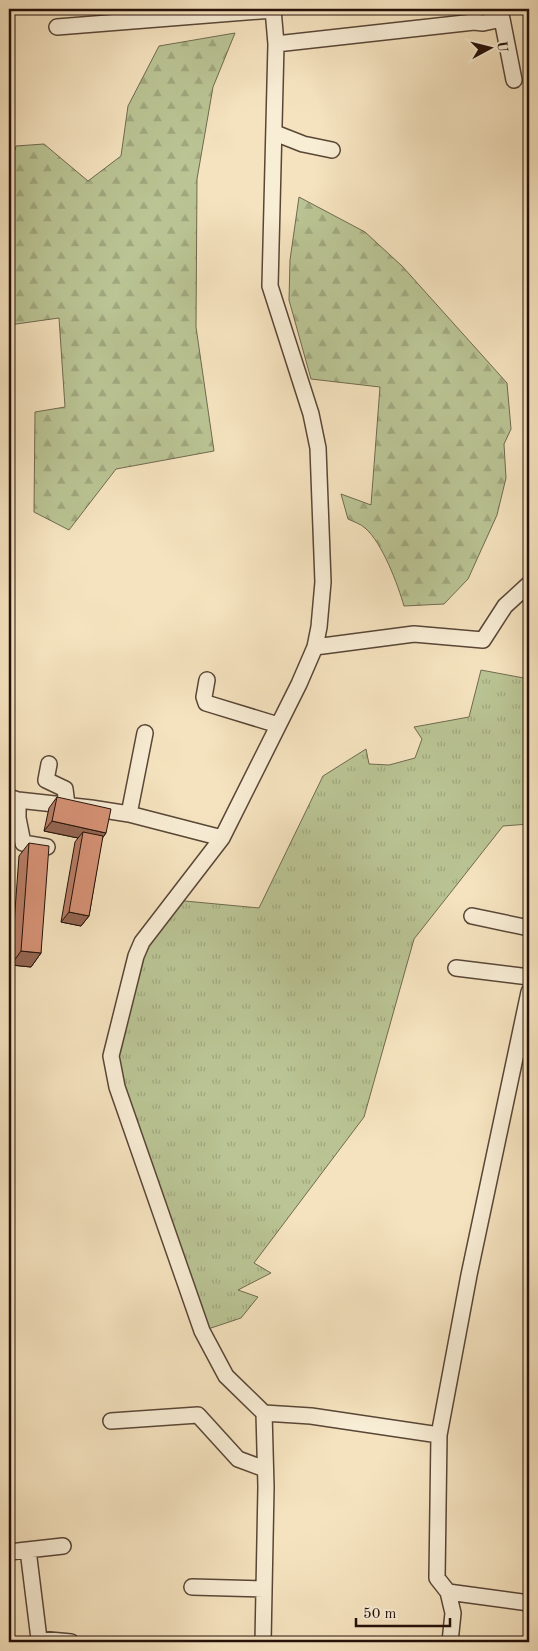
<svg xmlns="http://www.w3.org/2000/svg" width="538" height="1651" font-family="'Old Standard TT',serif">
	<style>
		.grass { fill: url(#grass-tufts); stroke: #706a4f }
		.forest { fill: url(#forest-firs); stroke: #706a4f }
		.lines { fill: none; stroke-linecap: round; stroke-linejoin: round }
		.minor-casing { stroke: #594637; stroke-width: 18 }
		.minor { stroke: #f8edd5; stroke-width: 15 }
		.wall { fill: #b77d65; stroke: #25110a }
		.shaded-wall { fill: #956652; stroke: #25110a }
		.building { fill: #d59175; stroke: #25110a }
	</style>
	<defs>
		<pattern id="grass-tufts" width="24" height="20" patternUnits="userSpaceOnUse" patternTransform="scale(1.25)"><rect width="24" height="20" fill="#bac494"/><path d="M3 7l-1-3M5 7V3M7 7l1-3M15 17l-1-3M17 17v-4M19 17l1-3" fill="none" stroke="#a0a77e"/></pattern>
		<pattern id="forest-firs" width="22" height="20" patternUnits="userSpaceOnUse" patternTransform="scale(1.25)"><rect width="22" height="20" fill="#bac494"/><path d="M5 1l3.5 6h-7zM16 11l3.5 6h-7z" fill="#a0a77e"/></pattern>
	</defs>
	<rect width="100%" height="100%" fill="#f5e3bf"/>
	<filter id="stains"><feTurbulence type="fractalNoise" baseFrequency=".004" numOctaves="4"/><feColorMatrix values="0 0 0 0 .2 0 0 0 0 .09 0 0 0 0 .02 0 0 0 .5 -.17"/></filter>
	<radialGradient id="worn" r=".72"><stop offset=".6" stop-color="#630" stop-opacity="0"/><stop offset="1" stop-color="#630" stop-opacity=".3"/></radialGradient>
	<path class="grass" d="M481 670 529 679V824L503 826 414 939 364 1117 254 1263 271 1273 238 1290 258 1297 241 1318 202 1331 112 1067 136 956 174 900 259 908 323 776 366 749 369 764 389 765 415 758 422 739 414 727 469 717Z"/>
	<path class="forest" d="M235 33 213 87 197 179 196 327 214 451 116 469 69 530 34 512 35 412 65 407 59 318 9 325V209L15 206C5 185 10 168 16 146L44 144 88 181 121 156 128 106 159 46Z
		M299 197 365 232 402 266 507 383 511 429 504 444 506 478 497 515 468 579 444 604 404 606C398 585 382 542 365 528 361 524 354 522 348 519L341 494 371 505 380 387 311 379 289 300 290 260Z"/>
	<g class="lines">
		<g class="minor-casing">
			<path id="minor" d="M502 19 514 80
				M57 27 273 10
				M276 44 474 22 483 23 502 19 499 9
				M275 133 303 144 332 150
				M315 647 414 634 483 640 505 606 529 584
				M207 680 204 697 206 703 278 725
				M49 764 46 780 65 789 67 805
				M9 797 18 800 91 808 129 814 222 838
				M18 800V818L23 843 47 847
				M129 814 145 733
				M472 916 529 928
				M456 968 529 977
				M529 992 469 1275 439 1435 437 1578 448 1592 529 1603
				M264 1413 311 1416 439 1435
				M111 1421 198 1415 238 1459 265 1469
				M28 1550 39 1639 71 1642
				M9 1552 63 1546
				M192 1587 263 1589
				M448 1592 453 1613 450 1642
				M263 1642 266 1487 264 1413 226 1376 202 1331 117 1087 111 1056 136 956 142 942 222 838 299 684 315 647 319 627 323 582 318 448 311 414 270 286 276 44 273 9"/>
		</g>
		<use href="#minor" class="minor"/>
	</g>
	<path class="wall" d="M57 797 106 833 102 838 89 916 81 926 61 922 75 842 78 838 44 831 49 808Z
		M29 843 41 953 31 967 11 965 19 856Z"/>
	<path class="shaded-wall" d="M52 821 106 833 99 843 83 832 78 838 44 831Z
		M69 912 89 916 81 926 61 922Z
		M21 951 41 953 31 967 11 965Z"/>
	<path class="building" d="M57 797 111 809 106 833 52 821Z
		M83 832 103 836 89 916 69 912Z
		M29 843 49 846 41 953 21 951Z"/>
	<rect width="538" height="1651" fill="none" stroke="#f5e3bf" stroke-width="30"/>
	<rect x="10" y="10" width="518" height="1631" fill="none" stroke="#25110a" stroke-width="2.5"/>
	<rect x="15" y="15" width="508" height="1621" fill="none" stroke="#25110a"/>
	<g transform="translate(490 48) rotate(83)" stroke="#f8edd5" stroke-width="4" paint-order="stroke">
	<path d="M0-4L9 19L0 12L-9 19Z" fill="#25110a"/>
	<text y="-8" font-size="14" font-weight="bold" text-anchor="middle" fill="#25110a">U</text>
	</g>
	<path d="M356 1618v8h94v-8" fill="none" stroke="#25110a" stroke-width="2.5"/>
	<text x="363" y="1618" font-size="15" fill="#25110a" stroke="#f8edd5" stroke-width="4" paint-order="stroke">50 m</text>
	<rect width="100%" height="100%" filter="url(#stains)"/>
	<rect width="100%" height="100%" fill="url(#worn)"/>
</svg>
